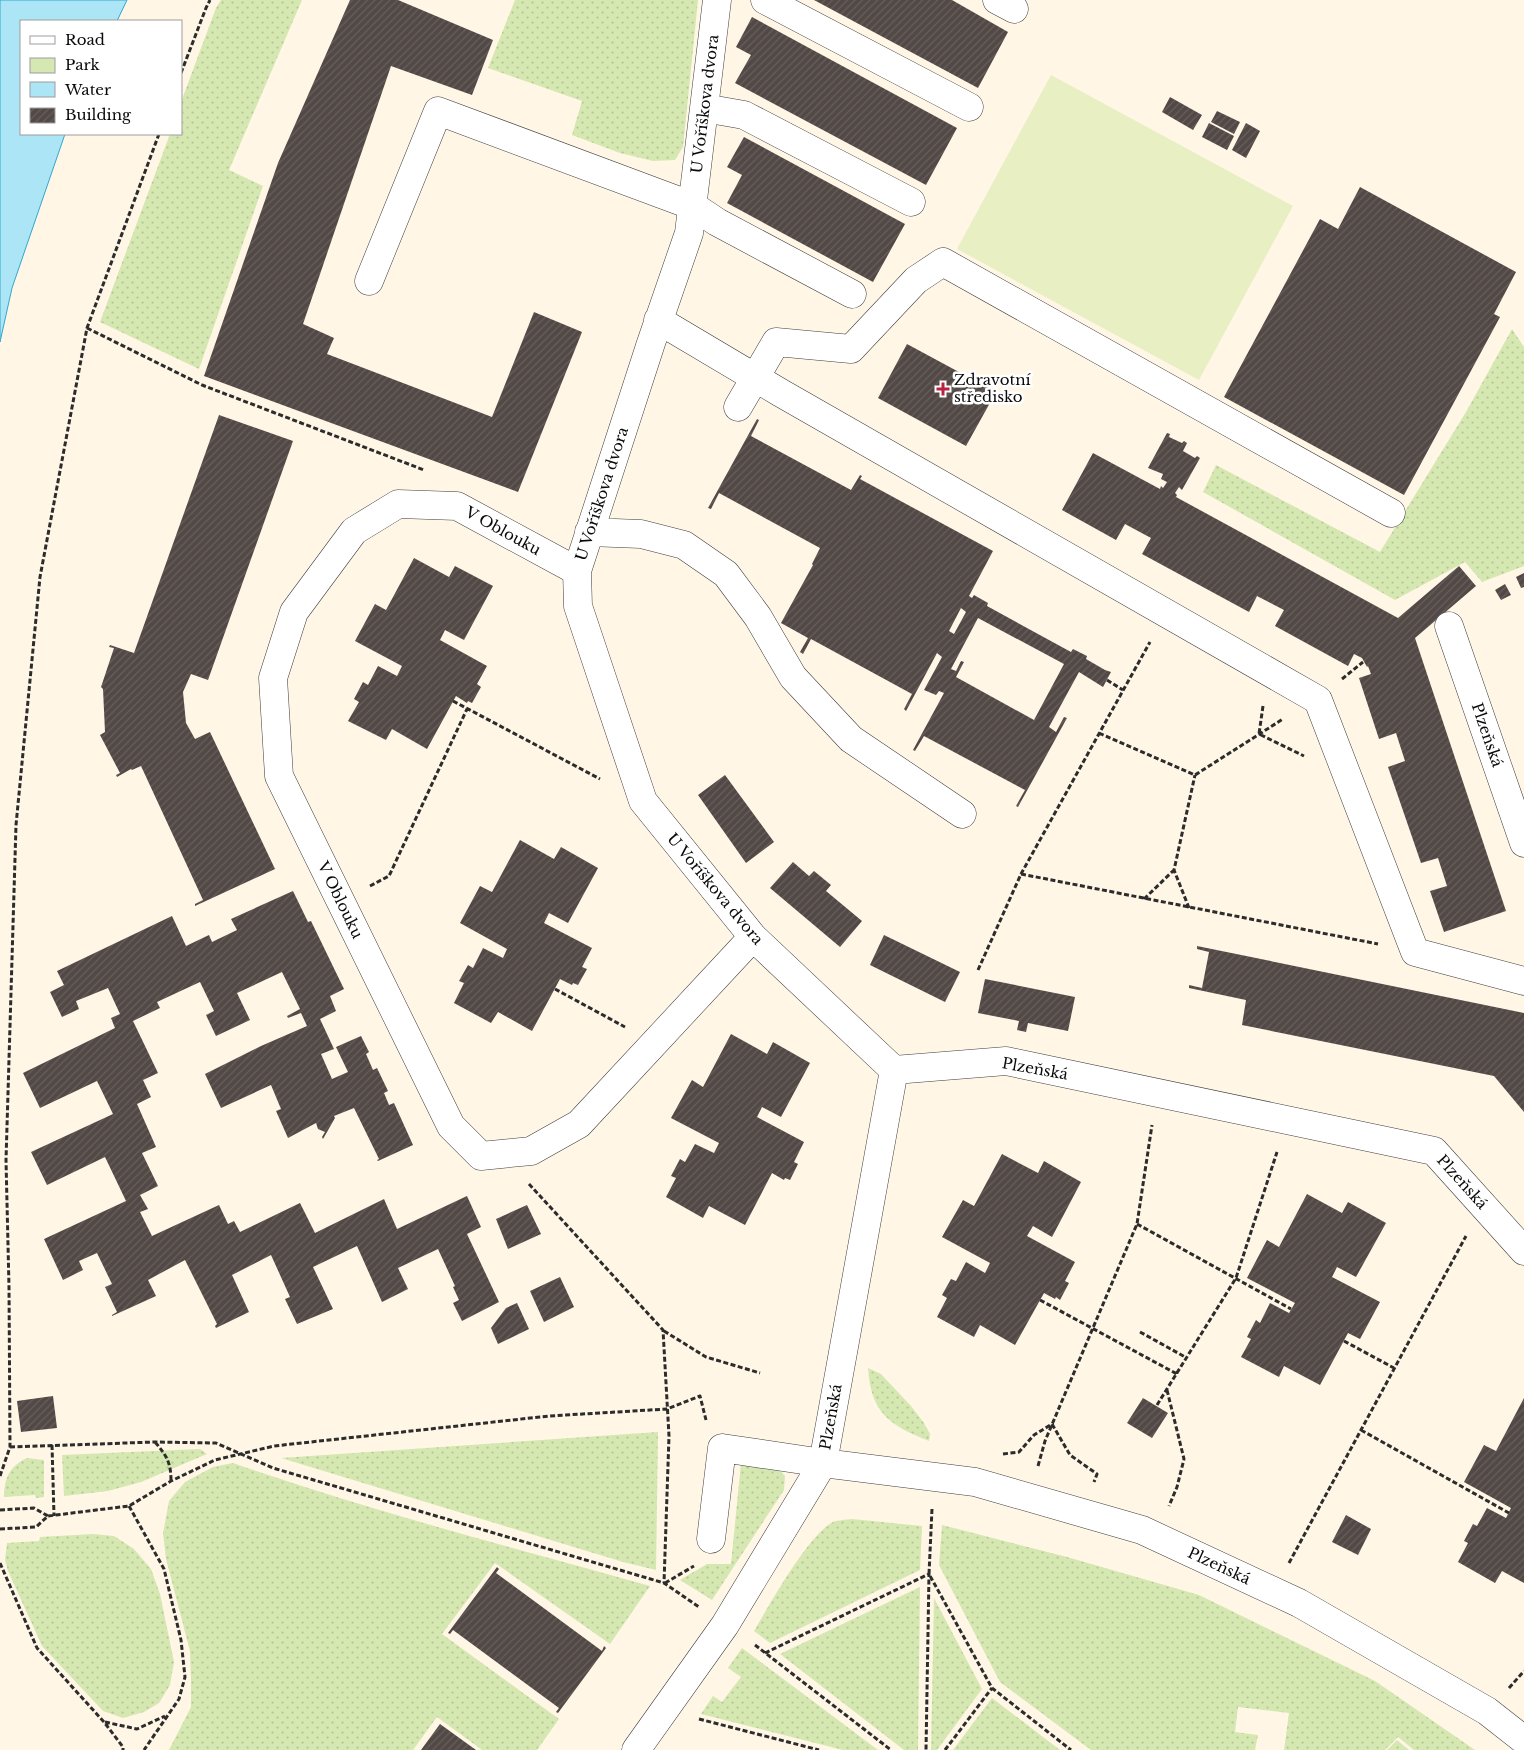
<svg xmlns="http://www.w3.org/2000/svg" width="1524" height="1750" font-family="'Libre Baskerville',serif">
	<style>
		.green { fill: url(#green-dots) }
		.pitch { fill: #e7efc3 }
		.water { fill: #abe5f6; stroke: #31a7ce }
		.building { fill: url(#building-hatch); fill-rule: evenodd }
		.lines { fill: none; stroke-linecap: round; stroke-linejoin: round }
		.minor-casing { stroke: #3d3d3d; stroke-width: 29 }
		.path { stroke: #2c2c2c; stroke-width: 3; stroke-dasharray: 5 2.5; stroke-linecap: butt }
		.minor { stroke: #fff; stroke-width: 28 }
		.poi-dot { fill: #b92240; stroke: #fff; stroke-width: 2 }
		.labels { text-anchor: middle; stroke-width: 5; stroke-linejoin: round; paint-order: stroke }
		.street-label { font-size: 15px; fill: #0a0a0a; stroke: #fff }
		.poi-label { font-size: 15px; fill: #0a0a0a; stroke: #fff; text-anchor: start }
	</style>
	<defs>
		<pattern id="green-dots" width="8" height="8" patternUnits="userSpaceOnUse" patternTransform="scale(1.25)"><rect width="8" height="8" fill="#d6e8b1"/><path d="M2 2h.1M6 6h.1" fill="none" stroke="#b6c697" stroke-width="1.8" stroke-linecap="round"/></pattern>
		<pattern id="building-hatch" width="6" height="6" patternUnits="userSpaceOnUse" patternTransform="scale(1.25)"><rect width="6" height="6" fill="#524946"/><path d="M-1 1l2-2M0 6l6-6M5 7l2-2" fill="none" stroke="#665f5c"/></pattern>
	</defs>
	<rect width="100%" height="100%" fill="#fff6e6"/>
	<path class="green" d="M221 0H302L229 170 263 186 199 369 100 322 170 134H181V102L216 8Z
		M515 0H698L683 147 675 160 653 161 620 153 572 135 582 101 488 68Z
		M1512 329 1524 347V566L1482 582 1465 562 1395 600 1203 492 1216 465 1380 552 1466 412Z
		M868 1368 881 1374 911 1406 924 1423 930 1434 929 1441C889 1425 871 1413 868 1368Z
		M658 1432 656 1570 623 1562 281 1458Z
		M200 1449 207 1454 141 1482 108 1491 64 1496 62 1455Z
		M27 1458 44 1460V1497L36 1498 35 1495 4 1497C4 1478 10 1466 27 1458Z
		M233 1463C370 1511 511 1547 650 1586L610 1644 495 1563 442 1634 559 1719 537 1750H482L437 1717 413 1750H169L191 1707V1680L190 1651 166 1559 163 1533 169 1501 185 1482 213 1467Z
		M741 1463 777 1468 785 1476 784 1490 712 1600 680 1580 707 1564H731Z
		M852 1519 922 1526 920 1570 770 1643 754 1631C770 1604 808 1535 833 1522 838 1520 846 1520 852 1519Z
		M942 1525 1067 1557 1199 1595 1375 1681 1475 1750H1414L1398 1737 1385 1750H1284L1289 1713 1238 1707 1235 1732 1258 1735 1255 1750H1091L1000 1682 939 1565Z
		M93 1534 114 1536 134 1549 151 1569 160 1594 174 1662 170 1685 159 1703 144 1712 123 1718 103 1711 42 1646 8 1571 5 1560 7 1543 39 1541 40 1537Z
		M920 1587 918 1750H904L780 1654Z
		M934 1598 982 1689 937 1750H931Z
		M742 1648 878 1750H843L701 1714 713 1696 722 1702 741 1677 728 1668Z
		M992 1698 1060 1750H953Z
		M1397 1740 1409 1750H1387Z"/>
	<path class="pitch" d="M1051 75 1293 206 1199 380 957 249Z"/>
	<path class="water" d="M0 0H127L117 21H21V134H65L12 288 0 342Z"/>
	<path class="building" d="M350 0H398L493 40 472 95 391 66 303 324 334 338 327 354 492 417 534 312 582 332 518 492 204 376 278 163Z
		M814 0H952L1008 32 978 88Z
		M752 17 957 128 926 185 735 83 751 55 736 47Z
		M1170 97 1202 115 1193 130 1162 112Z
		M1217 111 1240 122 1234 134 1211 122Z
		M1209 123 1234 136 1227 150 1202 137Z
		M1246 123 1260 131 1246 158 1232 150Z
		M744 137 905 224 873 282 727 203 742 175 727 167Z
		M1360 187 1516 272 1494 314 1500 317 1404 495 1224 397 1320 219 1338 229Z
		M907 344 996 392 966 446 878 398Z
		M219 415 293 441 208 680 191 674 183 692 186 723 195 739 210 732 275 869 195 906V904L203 900 141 766 132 770 131 769 117 777 116 775 120 773 100 735 105 732 103 689 101 687 114 648 109 647 110 645 134 653Z
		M757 419 759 420 751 436 851 490 860 475 862 476 860 479 993 551 969 596 972 598 974 595 988 603 987 606 1071 652 1073 649 1087 656 1086 659 1105 670 1111 672 1103 687 1079 672 1049 727 1056 732 1064 717 1067 718 1018 807 1016 806 1025 790 924 736 915 751 913 750 944 693 939 691 936 695 924 690 942 657 937 653 906 711 904 709 912 694 811 639 803 654 800 652 808 638 781 623 813 565 812 564 820 548 719 493 711 509 708 508ZM961 608 966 612 954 634 949 631ZM978 618 1064 664 1034 720 956 677 964 662 961 661 956 671 951 669Z
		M1167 433 1170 434 1169 437 1182 443 1184 441 1187 443 1183 451 1195 458 1197 456 1200 458 1182 490 1179 487 1175 493 1177 495 1176 497 1398 618 1459 566 1476 586 1415 638 1506 911 1444 932 1430 891 1447 886 1438 858 1421 863 1388 767 1405 761 1396 733 1379 739 1359 678 1371 674 1368 666 1367 667 1362 658 1354 654 1348 666 1275 626 1284 610 1257 596 1249 612 1142 554 1151 538 1125 524 1116 540 1062 510 1093 453 1160 489 1161 486 1163 488 1167 482 1161 479 1163 474 1148 468Z
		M414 558 449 577 455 566 493 586 464 640 445 630 440 640 487 666 477 684 481 687 472 703 468 701 467 703 456 696 427 749 392 729 386 740 348 721 359 702 354 699 363 682 368 685 378 666 397 676 402 666 355 641 375 604 386 610Z
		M1524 573V587L1521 588 1516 577Z
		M1505 584 1511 595 1501 600 1495 590Z
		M725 775 774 842 746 863 698 795Z
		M520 840 554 859 561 847 598 868 568 923 549 913 544 923 592 948 582 967 587 969 578 985 573 983 572 985 560 979 532 1031 498 1012 491 1023 454 1003 464 983 459 981 468 965 473 968 483 948 503 958 507 949 460 923 480 886 492 892Z
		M793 862 809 876 814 871 831 885 826 891 862 921 840 947 770 888Z
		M293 891 308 922 311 921 344 989 330 996 336 1011 320 1019 334 1049 321 1054 332 1079 348 1072 336 1047 361 1036 369 1052 366 1054 373 1070 377 1068 388 1091 384 1093 389 1105 394 1103 413 1145 378 1161 377 1160 379 1159 354 1108 334 1116 335 1118 323 1139 322 1137 325 1132 318 1129 316 1123 288 1138 276 1111 281 1109 271 1085 221 1108 205 1074 261 1046 307 1026 301 1013 288 1018 287 1016 300 1009 282 972 237 993 250 1020 216 1036 206 1015 214 1011 200 982 157 1002 160 1008 133 1021 158 1073 143 1080 151 1097 137 1104 156 1147 142 1153 158 1186 140 1195 148 1209 140 1212 152 1236 219 1205 228 1224 234 1221 240 1232 300 1203 315 1233 384 1199 397 1229 467 1196 481 1227 467 1234 499 1302 462 1321 453 1303 459 1300 453 1287 455 1286 438 1249 398 1268 408 1289 382 1302 357 1246 313 1267 333 1309 297 1324 285 1299 290 1297 271 1255 232 1275 249 1312 216 1328 215 1326 217 1324 185 1260 148 1280 156 1296 112 1316V1315L117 1312 105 1287 112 1284 97 1253 79 1261 83 1270 63 1280 44 1239 126 1201 105 1157 47 1185 31 1152 113 1114 97 1081 40 1108 23 1073 115 1028 111 1018 120 1014 108 988 76 1001 79 1009 62 1017 50 992 64 985 57 971 172 916 186 946 209 935 212 942 237 930 231 919Z
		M884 935 960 972 945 1002 870 965Z
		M1197 946 1524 1013V1112L1494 1076 1242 1025 1246 1000 1189 988V985L1202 988 1209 952 1197 949Z
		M985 979 1075 997 1068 1031 1028 1023 1026 1032 1017 1030 1019 1021 978 1013Z
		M731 1034 767 1054 773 1042 810 1063 781 1117 762 1107 757 1117 804 1142 794 1162 798 1164 790 1180 785 1178 784 1180 772 1173 745 1225 709 1206 703 1218 666 1197 676 1178 671 1176 680 1159 685 1162 695 1144 714 1153 719 1143 671 1118 692 1080 703 1087Z
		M1002 1154 1038 1173 1044 1161 1081 1182 1052 1237 1033 1226 1027 1236 1075 1262 1065 1281 1069 1283 1060 1300 1056 1297 1055 1299 1044 1293 1015 1345 980 1325 974 1337 937 1317 947 1298 942 1295 951 1279 956 1281 966 1262 985 1273 990 1263 942 1237 963 1200 974 1206Z
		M1307 1194 1342 1213 1348 1202 1386 1223 1356 1277 1337 1267 1332 1277 1380 1302 1360 1339 1348 1333 1320 1385 1284 1366 1279 1377 1241 1357 1251 1339 1247 1337 1256 1320 1260 1323 1270 1303 1289 1313 1295 1303 1247 1278 1267 1240 1279 1247Z
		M527 1205 541 1234 508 1249 496 1219Z
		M560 1277 574 1307 544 1322 530 1291Z
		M517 1303 529 1329 498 1344 491 1328 506 1308Z
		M53 1396 57 1428 21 1432 17 1401Z
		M1143 1398 1168 1413 1152 1438 1127 1423Z
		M1524 1398V1583L1502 1571 1495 1583 1458 1562 1468 1543 1464 1541 1473 1524 1477 1526 1487 1508 1506 1518 1511 1508 1464 1482 1484 1445 1496 1451Z
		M1346 1515 1371 1529 1358 1555 1332 1542Z
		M497 1567 499 1569 496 1573 602 1651 604 1646 606 1648 558 1713 556 1712 559 1708 453 1630 450 1634 448 1633Z
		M440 1724 476 1750H421Z"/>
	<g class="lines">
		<g class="minor-casing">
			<path id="minor" d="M717 0 689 233 651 343 577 571 578 606 643 801 753 937 894 1070
				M765 0 969 107
				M997 0 1014 9
				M704 108 744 115 911 202
				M369 281 438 111 693 206 717 222 852 294
				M658 320 781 393 1318 700 1415 952 1524 981
				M738 407 776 342 851 349 916 280 943 262 1391 513
				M589 532 641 534 684 545 726 574 758 617 793 677 851 739 962 814
				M577 571 457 506 398 504 354 531 294 612 273 678 279 776 451 1126 481 1156 531 1151 579 1124 753 937
				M1449 626 1524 843
				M894 1070 1006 1061 1434 1151 1524 1251
				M711 1539 722 1448 823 1463 975 1482 1142 1530 1299 1603 1487 1711 1524 1740
				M636 1750 725 1625 823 1463 894 1070"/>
		</g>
		<path class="path" d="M181 73 206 8 210 0
			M87 328 202 385 424 470
			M1342 679 1363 662
			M1107 680 1123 690
			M453 701 600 779
			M1263 706 1259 734 1304 756
			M1099 733 1195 775 1283 719
			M1021 874 1378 944
			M370 886 389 876 467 709
			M1144 899 1174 870
			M1189 908 1174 870 1195 775
			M978 970 1021 874 1150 642
			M555 989 625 1027
			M529 1184 663 1330 669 1436 664 1583
			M1137 1224 1291 1309
			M1040 1300 1177 1374
			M664 1331 706 1357 760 1373
			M1140 1332 1187 1358
			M1344 1341 1394 1368
			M1167 1390 1184 1459 1177 1487 1169 1506
			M1157 1405 1236 1278 1277 1152
			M1361 1430 1509 1513
			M155 1442C167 1456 171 1463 171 1481
			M52 1445 54 1516
			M10 1447 155 1442 216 1443 273 1468 664 1583 699 1607
			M1003 1454 1019 1452 1034 1435 1052 1424 1070 1455 1097 1474 1094 1482
			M1038 1466 1045 1441 1137 1224 1152 1125
			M0 1476 10 1447 9 1287 6 1160 16 825 40 577 87 328 159 134
			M129 1506 164 1569 181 1640 185 1677 179 1699 144 1750
			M932 1509 929 1574 992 1688 1071 1750
			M0 1510 34 1508 48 1516
			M0 1529 36 1527 48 1516 129 1506 171 1481 215 1460 274 1446 549 1416 667 1409 700 1396 706 1420
			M0 1563 37 1648 104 1722 123 1747V1750
			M1289 1563 1466 1236
			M665 1583 694 1566
			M755 1645 891 1750
			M765 1653 929 1574 926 1750
			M1509 1688 1524 1671
			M699 1719 819 1750
			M105 1722 137 1729 165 1716
			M945 1750 992 1688"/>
		<use href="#minor" class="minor"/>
	</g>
	<path class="poi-dot" d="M940.5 381.5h5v5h5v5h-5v5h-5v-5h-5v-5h5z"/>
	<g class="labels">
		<g class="street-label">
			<text transform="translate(705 104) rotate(-83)" y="5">U Voříškova dvora</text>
			<text transform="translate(602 494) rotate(-72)" y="5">U Voříškova dvora</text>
			<text transform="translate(503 531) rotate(29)" y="5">V Oblouku</text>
			<text transform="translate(1487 735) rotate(71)" y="5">Plzeňská</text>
			<text transform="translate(715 889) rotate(50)" y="5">U Voříškova dvora</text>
			<text transform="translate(340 900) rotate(64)" y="5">V Oblouku</text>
			<text transform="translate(1035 1069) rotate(10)" y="5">Plzeňská</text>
			<text transform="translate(1462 1182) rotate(48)" y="5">Plzeňská</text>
			<text transform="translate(831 1417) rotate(-80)" y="5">Plzeňská</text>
			<text transform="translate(1219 1566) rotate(25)" y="5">Plzeňská</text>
		</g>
		<g class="poi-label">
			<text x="954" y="385">Zdravotní<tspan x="954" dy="17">středisko</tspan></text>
		</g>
	</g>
	<rect x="20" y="20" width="162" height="115" fill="#ffffff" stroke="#9d9d9d"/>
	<rect x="30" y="36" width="25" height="8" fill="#ffffff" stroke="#9d9d9d"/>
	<text x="65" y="45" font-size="15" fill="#0a0a0a">Road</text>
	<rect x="30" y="58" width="25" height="15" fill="#d6e8b1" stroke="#9d9d9d"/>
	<text x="65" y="70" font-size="15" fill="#0a0a0a">Park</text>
	<rect x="30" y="82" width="25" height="15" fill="#abe5f6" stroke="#9d9d9d"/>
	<text x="65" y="95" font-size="15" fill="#0a0a0a">Water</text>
	<rect x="30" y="108" width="25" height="15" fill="url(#building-hatch)" stroke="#9d9d9d"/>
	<text x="65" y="120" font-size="15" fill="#0a0a0a">Building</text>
</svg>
